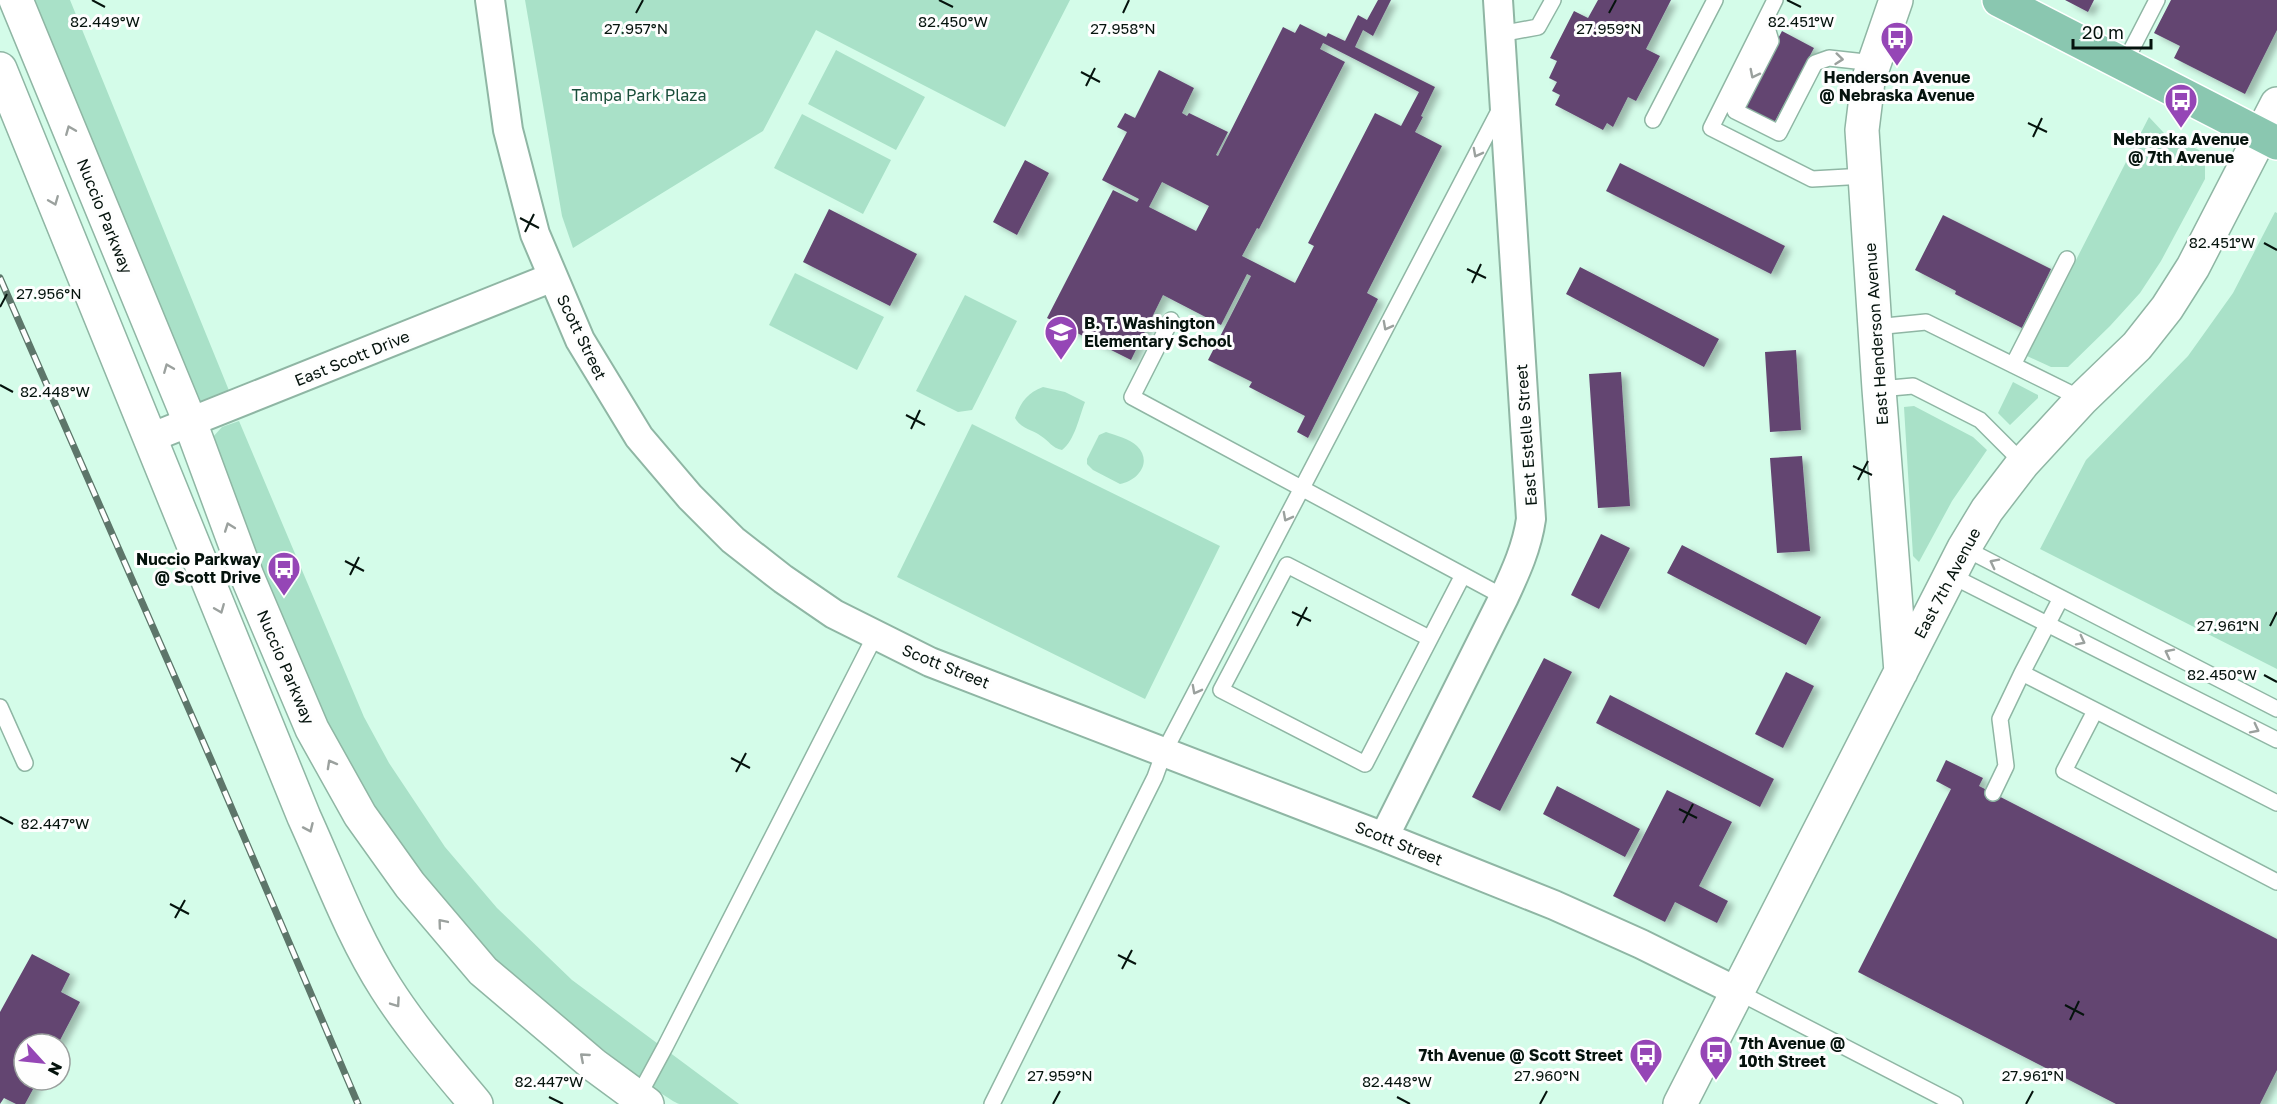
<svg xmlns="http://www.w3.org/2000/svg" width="2277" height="1104" font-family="'Golos Text',sans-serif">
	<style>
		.green { fill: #a9e1c8 }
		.building { fill: #634571; fill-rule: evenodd; filter: url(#shadow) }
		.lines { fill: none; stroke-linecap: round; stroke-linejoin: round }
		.service-casing { stroke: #8fb6a4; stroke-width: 18 }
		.minor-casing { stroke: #8fb6a4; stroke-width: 32 }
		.tertiary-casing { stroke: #8fb6a4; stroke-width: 36 }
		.secondary-casing { stroke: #8fb6a4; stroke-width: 36 }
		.primary-casing { stroke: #fff; stroke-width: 36 }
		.service { stroke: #fff; stroke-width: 15 }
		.minor { stroke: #fff; stroke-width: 28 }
		.tertiary { stroke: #fff; stroke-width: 33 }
		.secondary { stroke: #fff; stroke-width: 33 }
		.primary { stroke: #8ac7b0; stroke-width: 33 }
		.rail-casing { stroke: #5d766a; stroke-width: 7 }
		.rail { stroke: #fefefe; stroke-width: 4.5; stroke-dasharray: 14; stroke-linecap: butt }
		.oneway { stroke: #9ba19e }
		.ticks { fill: none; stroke: #05130d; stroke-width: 2 }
		.labels { text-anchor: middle; stroke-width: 6; stroke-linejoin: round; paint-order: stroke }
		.poi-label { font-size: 16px; font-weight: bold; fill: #05130d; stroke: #fefefe }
		.park-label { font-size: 16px; fill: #194e3a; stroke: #fefefe }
		.street-label { font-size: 16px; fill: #05130d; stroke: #fefefe }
		.ticks-label { font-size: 15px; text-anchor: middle; fill: #05130d; stroke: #fefefe; stroke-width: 6; stroke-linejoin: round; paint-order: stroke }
	</style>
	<defs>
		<filter id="shadow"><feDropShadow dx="6" dy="4" stdDeviation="3" flood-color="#0004"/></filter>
	</defs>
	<rect width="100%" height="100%" fill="#d4fce9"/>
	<path class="green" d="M30 0H70L230 393 204 402 195 400Z
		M525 0H1070L1005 127 816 30 763 131 573 248 562 216Z
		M836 50 925 97 896 150 808 104Z
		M802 114 891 160 863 214 774 168Z
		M2149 117 2164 133 2199 150 2205 160V179L2161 261 2140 293 2110 326 2068 367H2051L2027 356Z
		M2275 212 2277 213V669L2040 549 2086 460 2188 356 2233 293Z
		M795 273 884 317 857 370 769 325Z
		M965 295 1017 321 972 410 958 412 916 391Z
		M2013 382 2038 395V398L2010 425 1998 413Z
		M1043 387 1065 392 1085 402C1079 417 1075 440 1062 450 1052 448 1049 441 1041 436 1032 429 1021 429 1015 418 1021 402 1027 393 1043 387Z
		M1914 406 1973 437 1987 450 1952 501 1919 562 1913 556 1904 407Z
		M239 421 364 717 389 763 445 847 497 908 572 980 739 1104C720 1104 699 1104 680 1104 670 1103 598 1045 585 1035 482 958 392 856 334 741 286 643 250 539 212 438L222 427Z
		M972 424 1220 546 1145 699 897 577Z
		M1106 432C1115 435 1130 439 1137 446 1153 462 1138 481 1120 484L1093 470 1087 464V459L1099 435Z"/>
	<path class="building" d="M1378 0H1391L1373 36 1363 30 1355 47 1435 87 1421 116 1423 117 1415 132 1442 146 1367 293 1378 299 1308 438 1297 432 1305 416 1249 387 1252 382 1208 360 1251 276 1247 274 1221 325 1163 295 1131 360 1047 318 1113 190 1137 202 1139 199 1102 180 1127 132 1117 127 1125 113 1135 118 1159 70 1194 88 1182 113 1187 116 1189 113 1228 132 1216 155 1218 156 1283 27 1295 33 1300 24 1326 37 1328 33 1345 41 1358 15 1367 20ZM1323 43 1419 92 1401 126 1375 113 1308 243 1314 246 1295 283 1242 256 1257 228 1259 229 1345 62 1320 49ZM1162 182 1209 206 1196 231 1149 207Z
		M1598 0H1671L1646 49 1660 56 1636 101 1628 97 1613 127 1607 123 1603 130 1555 105 1560 95 1552 91 1557 82 1549 78 1557 61 1550 58 1574 11 1588 18Z
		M2065 0H2094L2088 12Z
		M2171 0H2277V30L2245 94 2174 58 2180 46 2154 33Z
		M1782 31 1814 48 1774 123 1743 107Z
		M1025 160 1049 173 1017 235 993 222Z
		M1620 163 1785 246 1771 274 1606 191Z
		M829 209 917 254 890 306 803 262Z
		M1943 215 2051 269 2022 328 1955 294 1956 291 1915 270Z
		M1580 267 1719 339 1704 367 1566 294Z
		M1796 350 1801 430 1770 432 1765 352Z
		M1621 372 1630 506 1598 508 1589 374Z
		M1802 456 1810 551 1777 553 1770 458Z
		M1601 534 1630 548 1599 609 1571 595Z
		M1682 545 1821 617 1806 645 1667 573Z
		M1544 658 1572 672 1500 811 1472 797Z
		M1786 672 1814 686 1783 748 1755 734Z
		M1610 695 1774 779 1760 807 1596 723Z
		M1946 760 1983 778 1979 786 2277 939V1070L2260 1104H2116L1858 972 1951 789 1936 781Z
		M1557 786 1640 829 1625 857 1543 814Z
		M1667 790 1732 822 1699 886 1728 901 1717 923 1675 902 1665 922 1613 896Z
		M32 954 70 974 61 992 80 1002 58 1044H24V1080H38L25 1104H16L4 1098 0 1104V1012Z"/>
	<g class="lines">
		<g class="service-casing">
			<path id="service" d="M1775 0 1711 128 1812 179 1865 176
				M1765 21 1771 41 1735 111 1779 133 1815 63 1829 58 1874 63
				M1500 34 1538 27 1553 0
				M2124 64 2157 0
				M1653 120 1715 0
				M1171 320 1132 397 1504 597
				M1875 327 1926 322 2082 399
				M2013 365 2067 259
				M1879 389 1913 386 1980 420 2023 463
				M1964 548 2277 709
				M1950 575 2277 740
				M2061 598 2022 673 2277 803
				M1429 638 1287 565 1221 690 1365 764 1463 575
				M0 707 25 763
				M2095 711 2064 771 2277 882
				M1993 793 2006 766 2000 719 2022 673
				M1738 992 1955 1104
				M638 1097 665 1047 875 636
				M992 1104 1155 777 1164 752 1500 109"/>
		</g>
		<g class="minor-casing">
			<path id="minor" d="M490 0 508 130 535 234 580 340 639 437 690 497 733 540 783 579 834 614 930 662 1384 837 1554 905 1641 944 1738 992
				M150 438 553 277
				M1384 837 1504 597C1516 571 1527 547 1531 519L1498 0"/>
		</g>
		<g class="tertiary-casing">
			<path id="tertiary" d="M1896 0 1868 81 1862 130 1879 389 1901 672
				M1680 1104 1964 548 1987 510 2023 463 2082 399 2137 346 2167 308 2193 267 2277 104"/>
		</g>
		<g class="secondary-casing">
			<path id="secondary" d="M16 0 190 422 247 576 312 729 360 815 410 885 483 971 594 1065 647 1104
				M0 69 304 817C330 874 352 935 386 988 412 1029 445 1067 476 1104"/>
		</g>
		<g class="primary-casing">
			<path id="primary" d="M1999 0 2277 143"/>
		</g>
		<use href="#service" class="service"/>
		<use href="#minor" class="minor"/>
		<use href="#tertiary" class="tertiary"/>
		<use href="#secondary" class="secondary"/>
		<use href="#primary" class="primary"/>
		<g class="rail-casing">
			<path id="rail" d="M0 278 212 762 358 1104"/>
		</g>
		<use href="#rail" class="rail"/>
	</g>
	<defs><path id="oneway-chevron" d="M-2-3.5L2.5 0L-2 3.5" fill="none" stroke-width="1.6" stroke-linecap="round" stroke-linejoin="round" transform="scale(1.5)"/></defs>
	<g class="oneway">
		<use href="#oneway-chevron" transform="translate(1839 59) rotate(6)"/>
		<use href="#oneway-chevron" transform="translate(1754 74) rotate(117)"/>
		<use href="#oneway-chevron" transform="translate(70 130) rotate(-112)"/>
		<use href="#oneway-chevron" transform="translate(1477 153) rotate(118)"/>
		<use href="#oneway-chevron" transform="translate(54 201) rotate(68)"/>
		<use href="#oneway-chevron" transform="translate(1387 326) rotate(118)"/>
		<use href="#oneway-chevron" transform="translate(168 368) rotate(-112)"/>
		<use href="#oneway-chevron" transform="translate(1287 517) rotate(118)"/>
		<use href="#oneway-chevron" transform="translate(229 527) rotate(-110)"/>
		<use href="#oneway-chevron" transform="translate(1994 563) rotate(-153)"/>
		<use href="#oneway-chevron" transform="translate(220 609) rotate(68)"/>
		<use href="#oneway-chevron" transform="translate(2081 641) rotate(27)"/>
		<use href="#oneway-chevron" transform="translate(2169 653) rotate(-153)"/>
		<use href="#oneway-chevron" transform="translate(1196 690) rotate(118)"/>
		<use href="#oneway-chevron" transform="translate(2255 729) rotate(27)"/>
		<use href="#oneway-chevron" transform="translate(331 764) rotate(-119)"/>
		<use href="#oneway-chevron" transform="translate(309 828) rotate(66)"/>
		<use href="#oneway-chevron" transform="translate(442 923) rotate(-130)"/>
		<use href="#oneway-chevron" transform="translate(396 1003) rotate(55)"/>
		<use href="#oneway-chevron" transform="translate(584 1057) rotate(-139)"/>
	</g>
	<path class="ticks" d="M92 0 105 7M939 0 953 7M1787 0 1801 7M636 13 643 0M1123 13 1129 0M1609 13 1616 0M1081 72 1100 82M1086 86 1095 68M2028 123 2047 132M2033 137 2042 118M520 218 539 228M525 232 534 214M2264 243 2277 250M1467 269 1486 278M1472 283 1481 264M0 307 7 294M0 385 13 392M906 415 925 425M911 429 920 410M1853 466 1872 475M1858 480 1868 461M345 561 364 571M350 575 359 557M1292 612 1311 621M1297 626 1307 607M2270 626 2277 612M2264 675 2277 682M731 758 750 768M736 772 746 753M1679 809 1697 818M0 817 13 824M1683 823 1693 804M170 904 189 914M175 918 185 900M1118 955 1136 964M1122 969 1132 950M2065 1005 2084 1015M2070 1020 2079 1001M549 1097 563 1104M1397 1097 1410 1104M1053 1104 1060 1091M1540 1104 1547 1091M2026 1104 2033 1091"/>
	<defs>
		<g id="bus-pin" transform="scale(1.725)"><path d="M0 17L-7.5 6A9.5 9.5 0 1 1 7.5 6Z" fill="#9546b6" stroke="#fefefe"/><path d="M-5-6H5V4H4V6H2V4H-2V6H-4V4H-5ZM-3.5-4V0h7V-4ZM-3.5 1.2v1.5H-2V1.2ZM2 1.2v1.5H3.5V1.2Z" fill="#fff"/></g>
		<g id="school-pin" transform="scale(1.725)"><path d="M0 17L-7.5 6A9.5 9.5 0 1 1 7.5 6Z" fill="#9546b6" stroke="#fefefe"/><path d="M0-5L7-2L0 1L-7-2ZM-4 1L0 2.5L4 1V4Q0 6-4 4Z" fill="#fff"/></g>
	</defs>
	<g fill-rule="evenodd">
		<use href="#bus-pin" x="1897" y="38"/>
		<use href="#bus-pin" x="2181" y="100"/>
		<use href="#school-pin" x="1061" y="332"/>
		<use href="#bus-pin" x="284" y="568"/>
		<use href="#bus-pin" x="1716" y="1052"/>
		<use href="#bus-pin" x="1646" y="1055"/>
	</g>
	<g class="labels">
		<g class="poi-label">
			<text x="1897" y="83">Henderson Avenue<tspan x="1897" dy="18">@ Nebraska Avenue</tspan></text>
			<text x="2181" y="145">Nebraska Avenue<tspan x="2181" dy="18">@ 7th Avenue</tspan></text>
			<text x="1084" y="329" text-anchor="start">B. T. Washington<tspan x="1084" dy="18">Elementary School</tspan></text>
			<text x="261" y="565" text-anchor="end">Nuccio Parkway<tspan x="261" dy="18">@ Scott Drive</tspan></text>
			<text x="1739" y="1049" text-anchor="start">7th Avenue @<tspan x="1739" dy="18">10th Street</tspan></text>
			<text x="1623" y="1061" text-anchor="end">7th Avenue @ Scott Street</text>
		</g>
		<g class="park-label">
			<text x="639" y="101">Tampa Park Plaza</text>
		</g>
		<g class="street-label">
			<text transform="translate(105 216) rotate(68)" y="6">Nuccio Parkway</text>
			<text transform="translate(1876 334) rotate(-94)" y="6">East Henderson Avenue</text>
			<text transform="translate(582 337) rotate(64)" y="6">Scott Street</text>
			<text transform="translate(352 358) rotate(-22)" y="6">East Scott Drive</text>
			<text transform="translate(1526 435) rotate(-94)" y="6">East Estelle Street</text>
			<text transform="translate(1947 583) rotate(-62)" y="6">East 7th Avenue</text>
			<text transform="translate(946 666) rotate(22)" y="6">Scott Street</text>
			<text transform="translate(286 667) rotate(67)" y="6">Nuccio Parkway</text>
			<text transform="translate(1399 843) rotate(22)" y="6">Scott Street</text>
		</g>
	</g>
	<g class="ticks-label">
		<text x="1801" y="27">82.451°W</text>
		<text x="105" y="27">82.449°W</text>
		<text x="953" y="27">82.450°W</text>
		<text x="636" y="34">27.957°N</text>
		<text x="1123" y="34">27.958°N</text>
		<text x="1609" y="34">27.959°N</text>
		<text x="2222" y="248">82.451°W</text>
		<text x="49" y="299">27.956°N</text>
		<text x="55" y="397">82.448°W</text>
		<text x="2228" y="631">27.961°N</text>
		<text x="2222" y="680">82.450°W</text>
		<text x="55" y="829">82.447°W</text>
		<text x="1060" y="1081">27.959°N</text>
		<text x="1547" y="1081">27.960°N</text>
		<text x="2033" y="1081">27.961°N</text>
		<text x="549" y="1087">82.447°W</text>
		<text x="1397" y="1087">82.448°W</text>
	</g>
	<g transform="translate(42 1062) rotate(117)"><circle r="28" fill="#fefefe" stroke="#9aa09e" stroke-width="1.5"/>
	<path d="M0-4.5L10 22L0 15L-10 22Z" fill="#9546b6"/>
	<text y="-9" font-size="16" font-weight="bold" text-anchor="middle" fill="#05130d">N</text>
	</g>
	<path d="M2073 39v9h78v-9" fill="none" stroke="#05130d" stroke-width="3"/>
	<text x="2082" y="39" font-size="18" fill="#05130d" stroke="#fefefe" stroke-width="4.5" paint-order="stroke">20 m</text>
</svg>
